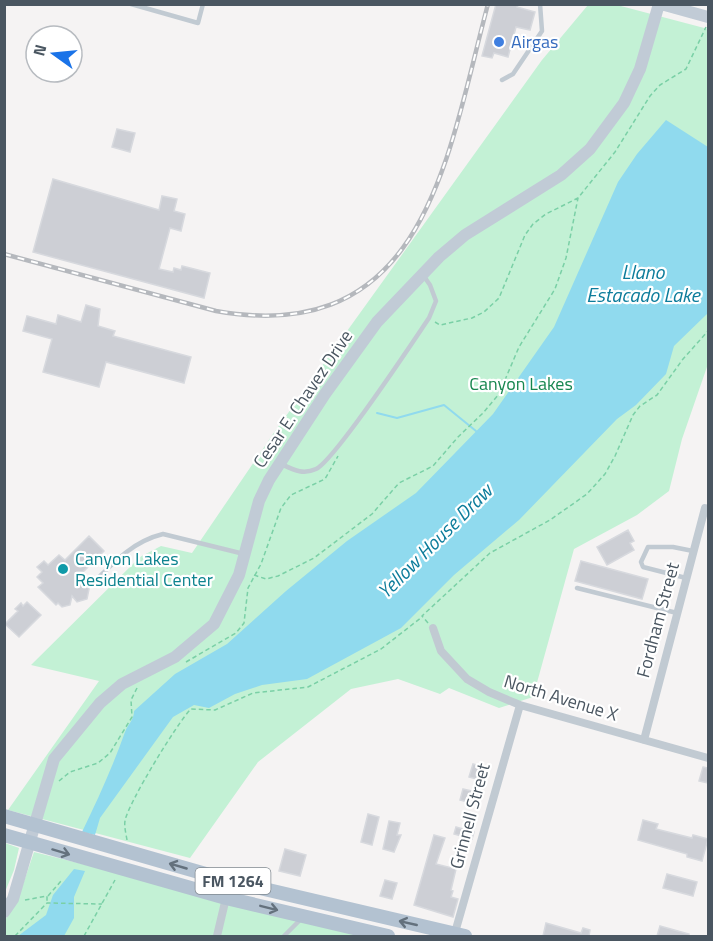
<svg xmlns="http://www.w3.org/2000/svg" width="713" height="941" font-family="'Titillium Web',sans-serif">
	<style>
		.green { fill: #c3f1d5 }
		.water { fill: #90daee }
		.lines { fill: none; stroke-linecap: round; stroke-linejoin: round }
		.stream { stroke: #90daee; stroke-width: 2 }
		.building { fill: #cdcfd5; stroke: #d7d9de; stroke-width: 1.5 }
		.path { stroke: #7ad0a6; stroke-width: 1.5; stroke-dasharray: 4.5 3; stroke-linecap: butt }
		.lane { stroke: #c1cad2; stroke-width: 4.5 }
		.street { stroke: #c1cad2; stroke-width: 8 }
		.secondary { stroke: #c1cbd6; stroke-width: 12 }
		.primary { stroke: #b3c2d1; stroke-width: 14 }
		.rail-casing { stroke: #b5b8bd; stroke-width: 4.5 }
		.rail { stroke: #fff; stroke-width: 2; stroke-dasharray: 7; stroke-linecap: butt }
		.oneway { stroke: #64717d }
		.shop-dot { fill: #3f7fe0; stroke: #fff; stroke-width: 2 }
		.culture-dot { fill: #0f9aa8; stroke: #fff; stroke-width: 2 }
		.labels { text-anchor: middle; stroke-width: 4.5; stroke-linejoin: round; paint-order: stroke }
		.shield { fill: #fff; stroke: #808990; stroke-width: 1.5 }
		.shield-label { font-size: 16px; font-weight: bold; fill: #4a5661 }
		.shop-label { font-size: 18px; fill: #366cbe; stroke: #fff; text-anchor: start }
		.park-label { font-size: 18px; fill: #17864f; stroke: #fff }
		.street-label { font-size: 18px; fill: #4a5661; stroke: #fff }
		.culture-label { font-size: 18px; fill: #0d838f; stroke: #fff; text-anchor: start }
		.water-label { font-size: 20px; font-style: italic; fill: #0c7c9b; stroke: #fff }
	</style>
	<rect width="100%" height="100%" fill="#f5f3f3"/>
	<path class="green" d="M588 5H617L708 29V364L682 439 669 491 637 515 574 549 533 697 499 708 449 688 440 694 398 679 351 689 258 762 190 858 8 810 99 681 31 665 140 557 161 546 192 553 273 434 542 60Z
		M5 843 19 848 14 870 5 892Z
		M34 852 371 936H5L4 922 19 896Z"/>
	<path class="water" d="M666 120 708 147V313L674 346 666 374 636 405 617 419 519 520 454 575 401 628 307 679 262 685 235 694 209 708 194 705 173 717 100 818 95 835 82 832C98 799 113 766 125 732 128 724 134 720 134 711L175 674 227 644 286 591 347 541 416 493 493 414 554 327 618 182 637 154Z
		M74 869 85 871 74 897V918L64 936H18L46 915 53 895Z"/>
	<g class="lines">
		<path class="stream" d="M377 413 397 418 444 405 476 431"/>
	</g>
	<path class="building" d="M496 4H518L517 7 535 12 530 30 516 27 508 57 494 53 492 58 482 56Z
		M117 129 135 133 130 152 112 147Z
		M53 179 159 210 162 196 177 199 174 211 185 214 181 231 170 228 159 269 173 272 174 268 181 270 182 266 210 273 204 298 33 252Z
		M86 305 100 309 98 326 115 331 113 336 191 357 184 383 106 362 99 387 43 372 52 339 23 331 27 316 56 324 58 315 81 322Z
		M628 530 634 541 630 543 634 550 607 565 597 547Z
		M89 536 104 551 79 576 86 578 85 585 89 589 87 599 77 602 72 596 70 605 62 607 58 603 56 605 38 587 43 583 37 577 42 572 37 567 44 561 48 565 59 555 65 560Z
		M581 561 648 579 642 599 575 581Z
		M27 602 41 615 19 637 5 624 18 611 15 609 21 603 23 606Z
		M473 764 488 768 484 781 469 777Z
		M703 767 708 768V783L699 781Z
		M463 789 481 793 478 805 460 800Z
		M368 814 379 817 372 845 361 842Z
		M643 820 658 824 656 829 692 838 693 835 708 839 702 861 687 857V854L638 840Z
		M389 821 400 823 397 835H401L394 852 383 849Z
		M456 827 474 832 472 839 454 834Z
		M434 835 445 838 436 864 456 869 451 890 453 891 451 897 458 899 453 917 414 905Z
		M285 849 306 855 300 876 279 871Z
		M667 874 697 882 693 896 663 888Z
		M385 880 397 883 392 899 380 896Z
		M546 923 581 933 583 928 590 930 589 936H543Z
		M660 926 689 934V936H657Z"/>
	<g class="lines">
		<path class="path" d="M435 322 440 325 472 318 484 312 499 298 525 235 533 224 546 214 578 198 615 152 650 96 660 85 686 69 706 27
			M254 575 266 579 278 576 314 558 372 514 399 483 433 466 458 437 483 413 499 394 519 347 555 289 566 258 578 198
			M428 623 422 616 490 553 550 520 587 494 605 474 615 456 633 415 640 406 657 395 683 359 708 331
			M186 662 236 633 244 623 248 588 261 564 281 508 291 495 325 479 338 456
			M59 781 70 772 98 763 110 753 132 717 131 700 137 688
			M127 840C126 834 124 826 125 821 127 805 179 720 191 709L215 710 253 693 308 687 381 649 422 617
			M48 896 61 881
			M25 900 47 896V902
			M15 936 47 903 102 904
			M84 936 115 880"/>
		<path class="lane" d="M131 4 198 23 203 4
			M502 80 513 74 542 31 540 4
			M281 464C294 470 303 475 316 469 335 460 412 343 429 318L436 301 430 285 423 275
			M686 578 643 567 641 562 648 547H673L693 551
			M94 582C115 561 134 541 163 534L244 554
			M577 588 677 613
			M284 936 301 919"/>
		<path class="street" d="M433 628 441 651 467 679 489 692 520 705 708 758
			M644 740 705 508 708 509
			M217 936 230 881
			M454 936 520 705"/>
		<path class="secondary" d="M661 4 708 17
			M4 912 13 899 54 759 100 703 122 684 175 657 214 624 239 575 259 501 269 480 325 394 377 322 439 257 465 235 561 175 590 149 624 103 640 69 659 4"/>
		<path class="primary" d="M4 816 230 881 465 936
			M4 835 226 898 388 936"/>
		<g class="rail-casing">
			<path id="rail" d="M4 254 216 311C426 348 447 157 488 4"/>
		</g>
		<use href="#rail" class="rail"/>
	</g>
	<defs><path id="oneway-shaft" d="M-6 0H5M1.5-3L5.5 0L1.5 3" fill="none" stroke-width="1.6" stroke-linecap="round" stroke-linejoin="round" transform="scale(1.5)"/></defs>
	<g class="oneway">
		<use href="#oneway-shaft" transform="translate(61 852) rotate(17)"/>
		<use href="#oneway-shaft" transform="translate(178 866) rotate(-164)"/>
		<use href="#oneway-shaft" transform="translate(269 908) rotate(14)"/>
		<use href="#oneway-shaft" transform="translate(408 923) rotate(-167)"/>
	</g>
	<circle class="shop-dot" cx="499" cy="42" r="6"/>
	<circle class="culture-dot" cx="63" cy="569" r="6"/>
	<g class="labels">
		<rect class="shield" x="195.5" y="868" width="75" height="26" rx="4.5"/>
		<g class="shield-label">
			<text x="233" y="887">FM 1264</text>
		</g>
		<g class="shop-label">
			<text x="511" y="48">Airgas</text>
		</g>
		<g class="park-label">
			<text x="521" y="390">Canyon Lakes</text>
		</g>
		<g class="street-label">
			<text transform="translate(303 399) rotate(-56)" y="6">Cesar E. Chavez Drive</text>
			<text transform="translate(658 620) rotate(-75)" y="6">Fordham Street</text>
			<text transform="translate(561 698) rotate(17)" y="6">North Avenue X</text>
			<text transform="translate(470 816) rotate(-75)" y="6">Grinnell Street</text>
		</g>
		<g class="culture-label">
			<text x="75" y="565">Canyon Lakes<tspan x="75" dy="21">Residential Center</tspan></text>
		</g>
		<g class="water-label">
			<text x="643" y="279">Llano<tspan x="643" dy="23">Estacado Lake</tspan></text>
			<text transform="translate(435 541) rotate(-45)" y="7">Yellow House Draw</text>
		</g>
	</g>
	<rect width="713" height="941" fill="none" stroke="#4a5661" stroke-width="12"/>
	<g transform="translate(54 54) rotate(285)"><circle r="28" fill="#ffffff" stroke="#b7bbc0" stroke-width="1.5"/>
	<path d="M0-4.5L10 22L0 15L-10 22Z" fill="#1a73e8"/>
	<text y="-9" font-size="16" font-weight="bold" text-anchor="middle" fill="#4a5661">N</text>
	</g>
</svg>
